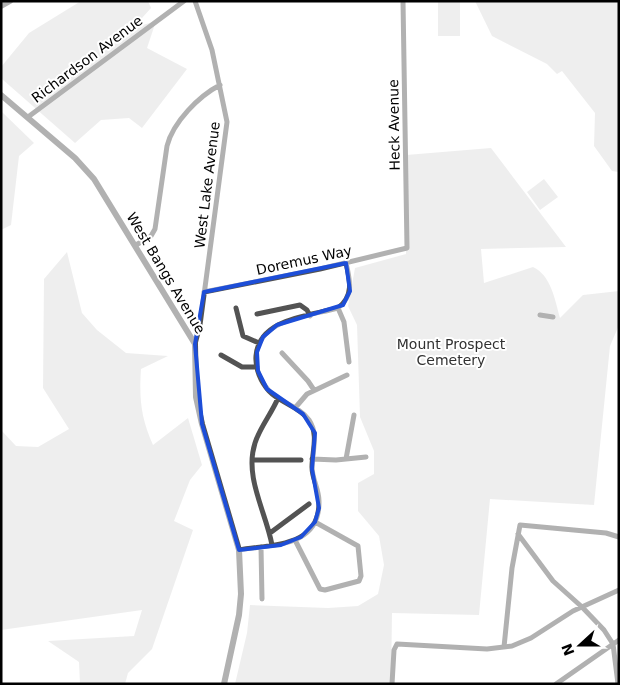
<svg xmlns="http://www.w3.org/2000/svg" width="620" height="685" font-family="'DejaVu Sans',sans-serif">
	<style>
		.green { fill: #dadada }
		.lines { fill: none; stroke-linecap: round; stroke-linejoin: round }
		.minor { stroke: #535353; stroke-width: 5 }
		.tertiary { stroke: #535353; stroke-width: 6 }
		.marked { fill: none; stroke: #1d4ed8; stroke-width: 4; stroke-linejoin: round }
		.labels { text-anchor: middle; stroke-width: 4; stroke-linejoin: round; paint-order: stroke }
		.street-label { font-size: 14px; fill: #000; stroke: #fff }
		.park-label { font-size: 14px; fill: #313131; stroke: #fff }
	</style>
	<rect width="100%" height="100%" fill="#fff"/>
	<path class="green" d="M81 1H148L151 8 133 28 156 21 147 48 187 69 142 128 129 118 101 120 75 143 2 79 1 67 29 33Z
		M438 1H460V36H438Z
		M475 1H619V172L612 171 594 146 595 113 562 71 557 74 547 64 492 36Z
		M1 111 34 143 19 156 11 225 1 230Z
		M491 148 566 247 481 249 484 283 533 267C551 275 555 300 560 318L583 295 619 291V325L610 346 594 505 490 499 479 615 392 613 391 684H235L247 633 250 605 328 608 358 606 378 594 384 565 379 536 358 511V483L374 474V451L360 417 357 325 348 306 355 268 406 254V155Z
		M544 179 558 197 540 210 527 192Z
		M67 252 82 313 97 330 126 353 168 356 141 369C139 399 141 418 153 445L188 418 202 465 190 480 174 521 193 530 152 649 128 673 125 684H80L79 662 48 641 134 636 142 610 1 630V430L16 446 38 447 69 429 43 388 44 279Z"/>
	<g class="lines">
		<path class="minor" d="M28 117 184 1
			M136 245 151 236 155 229 167 146C173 122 199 96 220 85
			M204 292 320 269 407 248 403 1
			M236 308 243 336 259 343
			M338 308 344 322 349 362
			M257 314 300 305 307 310 310 316
			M540 315 553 317
			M195 344 200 325 227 122 212 50 195 1
			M282 353 308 381 314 390
			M221 355 242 367H257
			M295 408 307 394 347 375
			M312 459 336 460 366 457
			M346 459 354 415
			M253 460H301
			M270 533 309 504
			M518 534 553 581 582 607 604 630 613 644 618 684
			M295 540 320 589 325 590 359 581 361 576 358 546 315 522
			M272 545C266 512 244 477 255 443 260 427 272 413 278 398
			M261 547 262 599
			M239 550C272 544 320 548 319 501 319 489 312 479 312 467 312 451 319 435 309 420 299 406 280 403 269 391 261 382 255 369 256 356 259 318 309 316 338 308 354 296 350 280 346 263
			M504 647 512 568 520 525 606 533 619 537
			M392 684 394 650 397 644 487 649 512 646 531 638 573 611 619 590
			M556 684 619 640"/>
		<path class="tertiary" d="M1 6 10 1
			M1 95 75 158 94 179 195 344 196 397 202 424 239 550 241 594 239 615 224 684"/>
	</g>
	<path d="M0 0H620V685H0ZM346 263 350 291 343 305 277 325 263 337 257 352 258 371 267 389 303 414 315 433 312 469 319 508 315 522 301 537 281 545 239 550 202 424 195 344 204 292Z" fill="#fff" fill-opacity=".55" fill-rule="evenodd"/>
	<path class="marked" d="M346 263 350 291 343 305 277 325 263 337 257 352 258 371 267 389 303 414 315 433 312 469 319 508 315 522 301 537 281 545 239 550 202 424 195 344 204 292Z"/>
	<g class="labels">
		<g class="street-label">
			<text transform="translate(87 59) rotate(-37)" y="5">Richardson Avenue</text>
			<text transform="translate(394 125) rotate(-91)" y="5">Heck Avenue</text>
			<text transform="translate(207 185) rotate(-83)" y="5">West Lake Avenue</text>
			<text transform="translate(304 260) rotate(-12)" y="5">Doremus Way</text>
			<text transform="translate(166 273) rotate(59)" y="5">West Bangs Avenue</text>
		</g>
		<g class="park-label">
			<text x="451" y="349">Mount Prospect<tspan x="451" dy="16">Cemetery</tspan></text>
		</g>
	</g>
	<rect width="620" height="685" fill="none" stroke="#000000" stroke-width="5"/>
	<g transform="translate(580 645) rotate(249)" stroke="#ffffff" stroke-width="4" paint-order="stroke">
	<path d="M0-4L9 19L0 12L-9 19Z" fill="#000000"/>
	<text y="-8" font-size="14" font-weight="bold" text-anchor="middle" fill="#000000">N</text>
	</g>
</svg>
